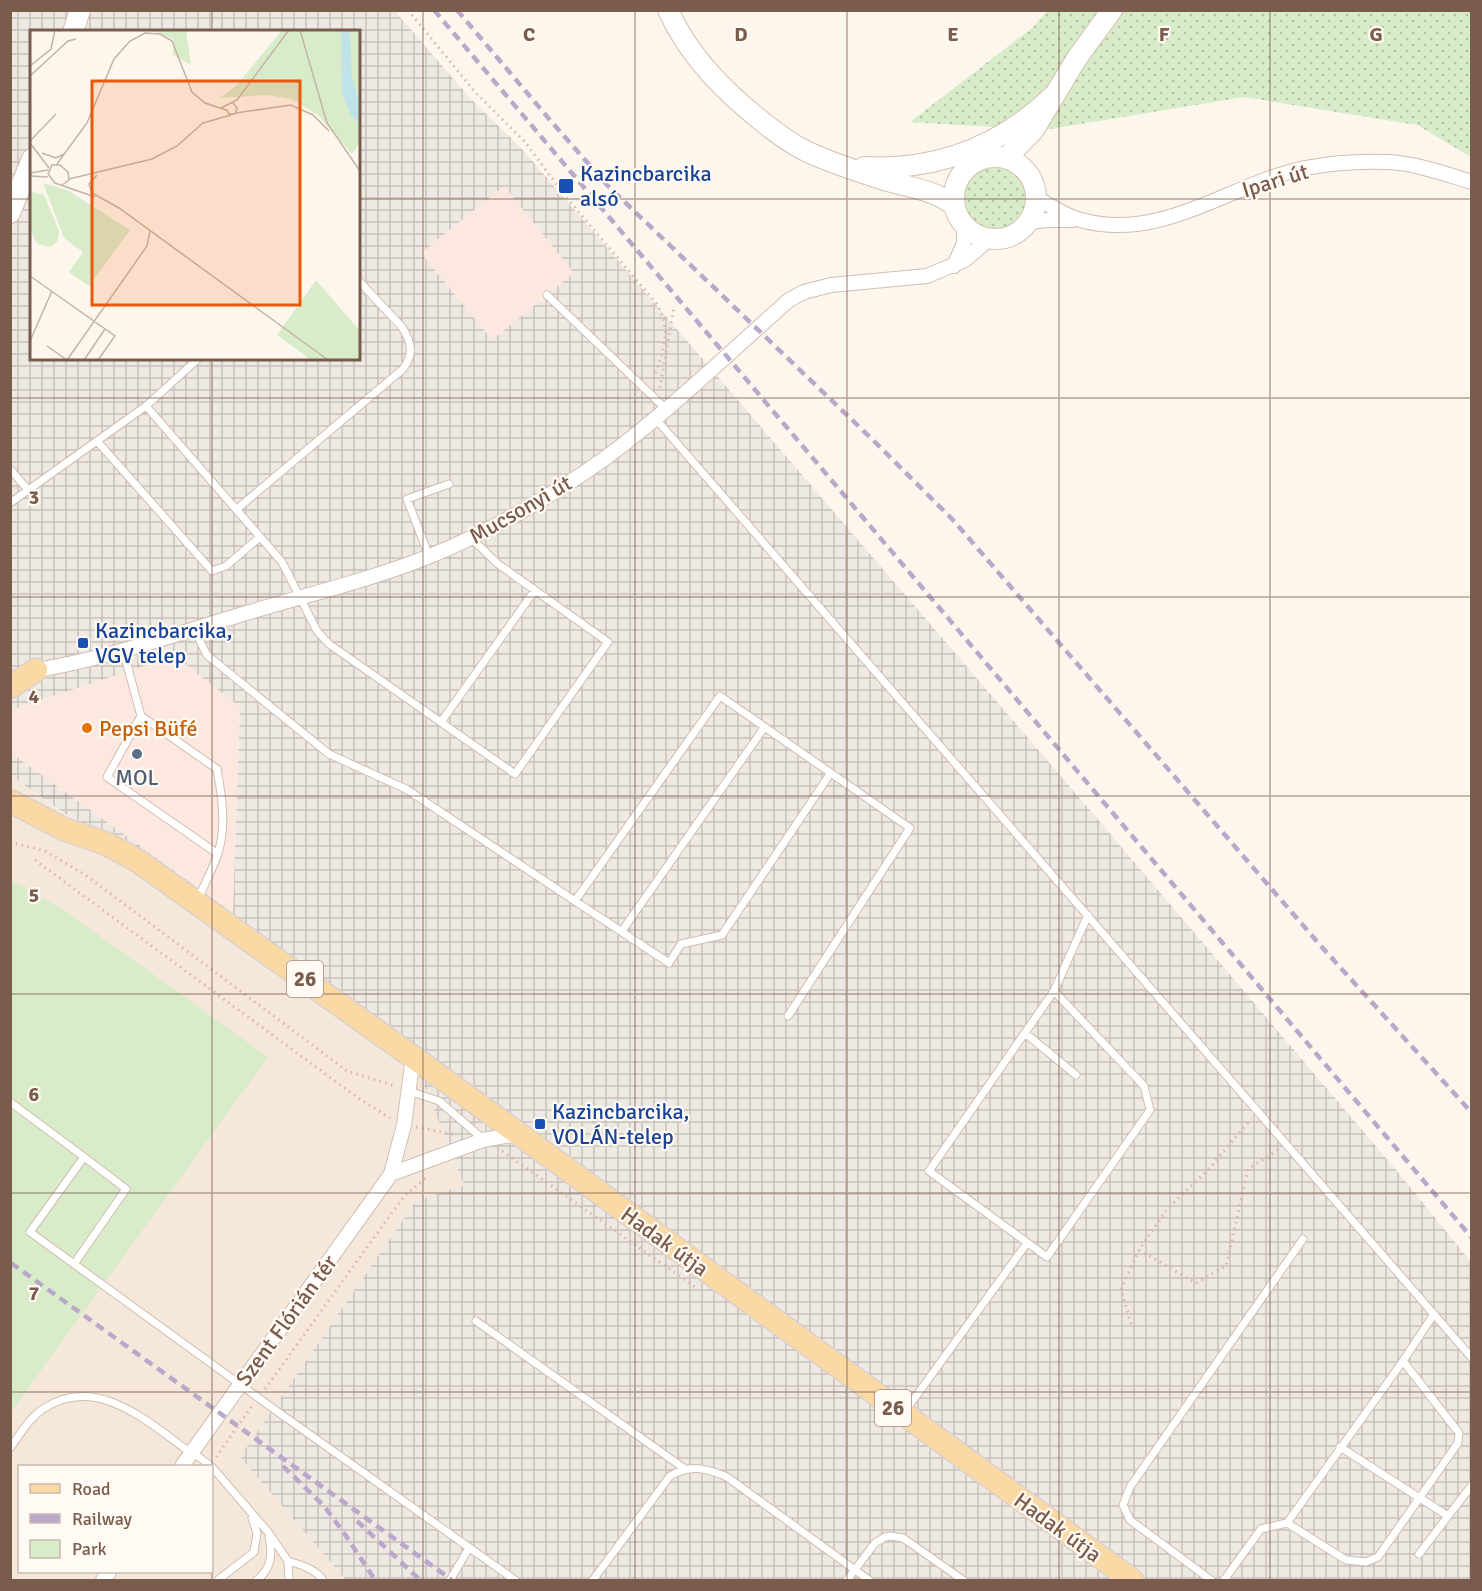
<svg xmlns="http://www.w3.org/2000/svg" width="1482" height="1591" font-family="Signika,sans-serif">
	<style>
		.residential { fill: #f5e8da; fill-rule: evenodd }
		.commercial { fill: #fde8e0 }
		.industrial { fill: url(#industrial-grid); fill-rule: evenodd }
		.grass { fill: url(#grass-dots) }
		.green { fill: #d8ecc9 }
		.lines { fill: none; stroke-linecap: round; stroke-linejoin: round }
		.service-casing { stroke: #d1beb0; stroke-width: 9 }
		.minor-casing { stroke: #d1beb0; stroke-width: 16 }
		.secondary-casing { stroke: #d6c0b0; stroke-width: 22 }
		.primary-casing { stroke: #dad1cd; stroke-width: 25 }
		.path { stroke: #d9b8a5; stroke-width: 3; stroke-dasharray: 1.5 4.5; stroke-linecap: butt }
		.service { stroke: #fff; stroke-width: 7 }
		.minor { stroke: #fff; stroke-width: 14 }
		.secondary { stroke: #fff; stroke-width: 20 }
		.primary { stroke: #fbd9a5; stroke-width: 22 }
		.rail { stroke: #b9a8c9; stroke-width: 4.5; stroke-dasharray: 9 6; stroke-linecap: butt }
		.grid { fill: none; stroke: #7a5c4d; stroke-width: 1.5; stroke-opacity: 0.55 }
		.transit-dot { fill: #1a4fb4; stroke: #fffaf3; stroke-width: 2 }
		.food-dot { fill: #e8710a; stroke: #fffaf3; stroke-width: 2 }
		.service-dot { fill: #5c6f8a; stroke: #fffaf3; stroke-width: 2 }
		.labels { text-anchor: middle; stroke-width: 4.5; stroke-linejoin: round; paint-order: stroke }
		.shield { fill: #fffaf3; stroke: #a28b7f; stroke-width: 1.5 }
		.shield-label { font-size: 21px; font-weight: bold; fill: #7a5c4d }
		.transit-label { font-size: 22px; fill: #164399; stroke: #fffaf3; text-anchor: start }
		.street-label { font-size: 22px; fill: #7a5c4d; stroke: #fffaf3 }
		.food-label { font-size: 22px; fill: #c56008; stroke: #fffaf3; text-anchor: start }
		.service-label { font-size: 22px; fill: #4e5e75; stroke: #fffaf3 }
		.inset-road { fill: none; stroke: #c5b3a7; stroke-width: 1.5 }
		.view { fill: #e8590c; fill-opacity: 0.15; stroke: #e8590c; stroke-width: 3 }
		.inset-edge { fill: none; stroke: #7a5c4d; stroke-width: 3 }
		.grid-label { font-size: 20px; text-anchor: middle; font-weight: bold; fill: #7a5c4d; stroke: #fffaf3; stroke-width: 4.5; stroke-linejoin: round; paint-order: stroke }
	</style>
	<defs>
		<pattern id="industrial-grid" width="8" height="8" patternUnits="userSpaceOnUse" patternTransform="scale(1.5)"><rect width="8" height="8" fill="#efe9e4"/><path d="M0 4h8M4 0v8" fill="none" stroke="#c7c0bb"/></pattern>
		<pattern id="grass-dots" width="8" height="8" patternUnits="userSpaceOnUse" patternTransform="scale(1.5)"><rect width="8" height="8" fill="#d8ecc9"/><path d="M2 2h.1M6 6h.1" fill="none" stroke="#b4c2a5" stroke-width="1.8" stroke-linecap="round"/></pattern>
	</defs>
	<rect width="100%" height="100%" fill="#fdf6ec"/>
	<path class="residential" d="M10 776 413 1057 464 1185 240 1457 346 1580H11ZM20 1466H212V1572H20Z"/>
	<path class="commercial" d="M504 186 574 273 492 340 421 253Z
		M176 656 240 707 233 913 11 753V710Z"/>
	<path class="industrial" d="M11 11H395L469 97 523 150 1095 816 1397 1171 1471 1262V1580H346L240 1457 416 1201 464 1185 413 1057 11 776V753L233 913 240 707 175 656 11 710ZM32 32H358V358H32ZM504 186 574 273 492 340 421 253Z"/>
	<path class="grass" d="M1047 11H1471V157L1417 125 1244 97 1044 130 910 122 1032 28Z
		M956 198a39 39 0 1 1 78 0a39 39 0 1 1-78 0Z"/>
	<path class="green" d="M11 880 64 910 268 1057 11 1412Z"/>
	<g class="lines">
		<g class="service-casing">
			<path id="service" d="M547 295 666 409
				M146 406 282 562 317 631 329 644 515 774 608 642 498 564 471 538
				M655 418 1472 1358
				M97 441 212 571 226 566 260 537
				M10 469 29 491
				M10 503 146 406 199 358
				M237 509 403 369C414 354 412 343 402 327L358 280
				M429 556 407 499 449 484
				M194 629 207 655 329 754 406 789 575 901 720 696 910 828 788 1016
				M123 650 141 716 217 769C222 796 227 830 217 856 212 871 204 885 198 899
				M141 716 107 777 218 854
				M441 722 535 590
				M575 901 669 963 681 944 722 935 830 774
				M622 931 764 728
				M1054 991 929 1171 1047 1257 1150 1110 1144 1086 1054 991 1088 915
				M1025 1033 1076 1075
				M409 1091 439 1101 483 1139
				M10 1102 84 1157 30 1232 278 1412 515 1580
				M74 1264 126 1189 84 1157
				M476 1321 685 1469
				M1403 1361 1459 1433 1458 1443 1378 1557 1366 1562 1346 1560 1287 1523 1403 1361 1434 1314
				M906 1410 1027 1243
				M1340 1447 1448 1516
				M10 1448C20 1435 29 1418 43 1409 97 1373 149 1423 191 1453
				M192 1452 211 1466
				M212 1467 268 1532 288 1561 289 1580
				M1419 1554 1472 1485
				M288 1561C302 1565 315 1569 323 1580
				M218 1580 254 1552 257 1533 252 1518
				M257 1580C271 1569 273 1555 269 1537
				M450 1580 469 1548
				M593 1580 670 1476C690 1464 706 1468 727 1477L869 1580
				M847 1580 875 1543 885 1537 891 1536 903 1538 963 1580
				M1211 1580 1130 1520 1123 1505 1130 1487 1303 1239
				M1224 1580 1261 1529 1287 1523"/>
		</g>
		<g class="minor-casing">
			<path id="minor" d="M1037 198C1051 206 1065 216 1081 220 1160 243 1232 183 1305 168 1331 163 1361 161 1387 162 1415 163 1445 174 1472 182
				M1029 222 1047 220H1073
				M954 266 964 243V227
				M30 671C99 661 173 635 240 615 302 596 371 580 430 556 489 532 552 496 604 459 669 411 728 354 789 300L804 292 831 285 927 276 965 260 989 239
				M391 1174 483 1140 517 1134
				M182 1466 391 1174 404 1125 413 1057
				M103 1580 109 1572"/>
		</g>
		<g class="secondary-casing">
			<path id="secondary" d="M668 10C690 59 728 95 769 127 781 136 794 146 808 152 831 163 857 171 881 179 905 187 935 189 954 206
				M73 32 80 10
				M954 198a41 41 0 1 1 82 0a41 41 0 1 1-82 0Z
				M1006 158 1033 131 1077 58 1112 10
				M864 167C938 171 1001 146 1054 95
				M10 213 32 159"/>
		</g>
		<g class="primary-casing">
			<path id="primary" d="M10 687 36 670
				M10 801 64 829 107 844 138 861 413 1057 1132 1580"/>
		</g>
		<path class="path" d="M408 10 475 92 525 142 565 196 656 303C674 333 662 351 653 381
			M660 388 674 307
			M10 842 45 851 84 874 347 1071 395 1086
			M35 860 358 1098 390 1118
			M416 1127 457 1135
			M502 1151 695 1287
			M1139 1250 1196 1283 1226 1266 1248 1169 1279 1149
			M1131 1324 1121 1289 1139 1250 1167 1209 1209 1169 1251 1119
			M265 1389 404 1196 426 1178
			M216 1457 252 1406"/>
		<use href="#service" class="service"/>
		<use href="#minor" class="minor"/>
		<use href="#secondary" class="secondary"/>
		<use href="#primary" class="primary"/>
		<path class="rail" d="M434 10 1472 1238
			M457 10 550 120 607 185 873 440 953 520 1320 945 1472 1113
			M11 1263 452 1580
			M283 1466 324 1506 344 1533 375 1580
			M357 1521 420 1580"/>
	</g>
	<path class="grid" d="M212 10V32M423 10V1580M635 10V1580M847 10V1580M1059 10V1580M1270 10V1580M10 199H32M358 199H1472M212 358V1580M10 398H1472M10 597H1472M10 796H1472M10 994H1472M10 1193H1472M10 1392H1472"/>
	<g class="transit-dot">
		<rect x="558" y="178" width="16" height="16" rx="3"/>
		<rect x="77" y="637" width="12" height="12" rx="3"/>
		<rect x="534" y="1118" width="12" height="12" rx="3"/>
	</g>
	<circle class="food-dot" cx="87" cy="728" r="6"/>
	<circle class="service-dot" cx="137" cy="754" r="6"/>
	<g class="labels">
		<g class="shield">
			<rect x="287" y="961" width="36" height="36" rx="4.5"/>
			<rect x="875" y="1390" width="36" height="36" rx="4.5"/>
		</g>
		<g class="shield-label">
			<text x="305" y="986">26</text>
			<text x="893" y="1415">26</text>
		</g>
		<g class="transit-label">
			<text x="580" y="181">Kazincbarcika<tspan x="580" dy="25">alsó</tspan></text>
			<text x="95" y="638">Kazincbarcika,<tspan x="95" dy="25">VGV telep</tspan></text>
			<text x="552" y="1119">Kazincbarcika,<tspan x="552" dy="25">VOLÁN-telep</tspan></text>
		</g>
		<g class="street-label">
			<text transform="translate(1275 180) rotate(-17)" y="8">Ipari út</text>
			<text transform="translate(520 509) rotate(-30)" y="8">Mucsonyi út</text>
			<text transform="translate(665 1241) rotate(36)" y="8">Hadak útja</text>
			<text transform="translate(286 1320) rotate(-54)" y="8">Szent Flórián tér</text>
			<text transform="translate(1058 1527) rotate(36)" y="8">Hadak útja</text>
		</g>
		<g class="food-label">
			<text x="99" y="736">Pepsi Büfé</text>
		</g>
		<g class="service-label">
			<text x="137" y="785">MOL</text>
		</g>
	</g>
	<g transform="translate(30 30)">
		<rect width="330" height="330" fill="#fdf6ec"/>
		<path d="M121 0H156L161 35 143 25V9ZM252 0H330V112L322 124 288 85 261 69 237 65 190 68 207 55ZM286 250 330 301V330H281L247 305Z" fill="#d8ecc9"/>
		<path d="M13 153 37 160 100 200 59 256 39 242 53 222 34 208ZM0 161 14 165 29 201 28 210 21 217 7 214 0 198Z" fill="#d8ecc9"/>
		<path d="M311 0H319L320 5 322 48 330 73V94L320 84 312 62Z" fill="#bfe3e8"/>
		<path class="inset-road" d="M270 0 297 93 330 141M0 36 21 19 25 0M0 46 38 11 46 9M191 78 207 70 259 0M196 79 199 84H205L207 78 203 73M206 83 261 75 283 85 299 101M0 111 26 84M0 113 19 138M12 123 26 128 34 124M27 134 57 93 84 29 100 11 115 3 130 4 142 11 162 62 175 73 196 80M0 143 18 140M67 145 59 154 62 163 89 178 298 330M0 146 18 147M39 149 122 129 147 116 173 93 201 85M32 155 39 150 38 142 30 135H22L18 144 25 153 65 167M0 246 85 306 68 330M0 311 22 261M17 316 37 330M37 330 117 216 120 201M54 330 75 299"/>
		<path class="view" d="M62 51H270V275H62Z"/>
		<rect width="330" height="330" class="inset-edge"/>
	</g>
	<g class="grid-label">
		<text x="529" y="41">C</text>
		<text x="741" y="41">D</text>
		<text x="953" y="41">E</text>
		<text x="1164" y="41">F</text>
		<text x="1376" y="41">G</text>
		<text x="34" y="504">3</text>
		<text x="34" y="703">4</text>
		<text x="34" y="902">5</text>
		<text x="34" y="1101">6</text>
		<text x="34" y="1300">7</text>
	</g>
	<rect width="1482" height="1591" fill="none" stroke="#7a5c4d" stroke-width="24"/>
	<rect x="18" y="1465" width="195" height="108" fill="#fffaf3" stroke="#cabbb1" stroke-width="1.5"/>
	<rect x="30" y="1484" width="30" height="9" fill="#fbd9a5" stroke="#cabbb1" stroke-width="1.5"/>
	<text x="72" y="1495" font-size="18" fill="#7a5c4d">Road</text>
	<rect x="30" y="1514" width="30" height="9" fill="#b9a8c9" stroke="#cabbb1" stroke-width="1.5"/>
	<text x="72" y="1525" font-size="18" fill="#7a5c4d">Railway</text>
	<rect x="30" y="1540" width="30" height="18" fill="#d8ecc9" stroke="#cabbb1" stroke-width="1.5"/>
	<text x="72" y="1555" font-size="18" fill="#7a5c4d">Park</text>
</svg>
